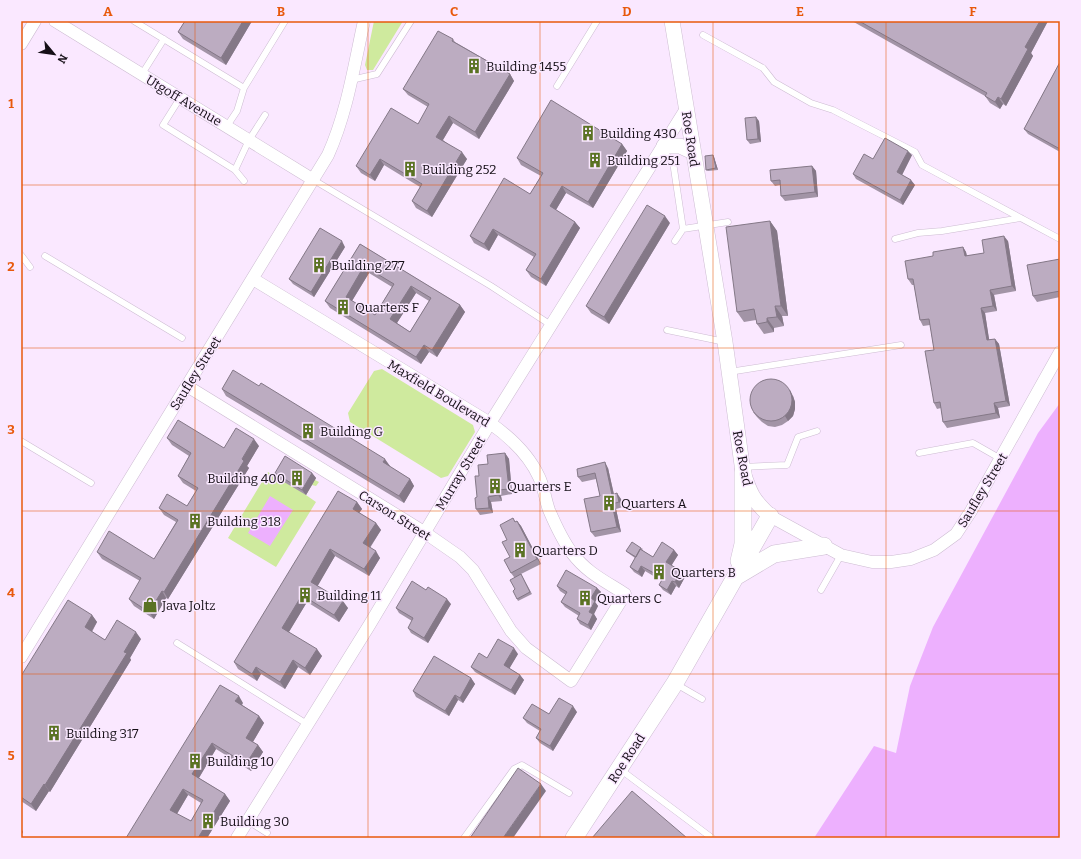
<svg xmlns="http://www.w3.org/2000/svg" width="1081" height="859" font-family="Bitter,serif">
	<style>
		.green { fill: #cfea9e }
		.water { fill: #edb0fe }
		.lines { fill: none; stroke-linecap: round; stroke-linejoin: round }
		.service-casing { stroke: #cdbcd2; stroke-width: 7 }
		.minor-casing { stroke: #cdbcd2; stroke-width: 13 }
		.tertiary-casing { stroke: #cdbcd2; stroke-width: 16 }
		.secondary-casing { stroke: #cdbcd2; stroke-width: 18 }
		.service { stroke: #fff; stroke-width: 6 }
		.minor { stroke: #fff; stroke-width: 12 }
		.tertiary { stroke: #fff; stroke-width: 15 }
		.secondary { stroke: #fff; stroke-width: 17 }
		.wall { fill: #a294a6; fill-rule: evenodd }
		.shaded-wall { fill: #847887 }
		.building { fill: #bcacc1; stroke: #847887; fill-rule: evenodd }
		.grid { fill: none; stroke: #e8590c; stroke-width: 1; stroke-opacity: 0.55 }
		.labels { text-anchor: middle; stroke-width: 3; stroke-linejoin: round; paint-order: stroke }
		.poi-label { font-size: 13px; fill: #150f17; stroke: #fae8ff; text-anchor: start }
		.street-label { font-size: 13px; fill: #150f17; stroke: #fae8ff }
		.neatline { fill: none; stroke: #e8590c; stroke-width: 1.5 }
		.grid-label { font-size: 13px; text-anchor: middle; font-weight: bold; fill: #e8590c }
	</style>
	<rect width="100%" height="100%" fill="#fae8ff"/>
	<path class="green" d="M374 21H403L373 70H367L365 65Z
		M382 369 473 425 475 432 448 476 441 478 350 422 348 413 374 371Z
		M289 462 316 478 315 480 319 482 316 486 312 485 306 495 316 502 276 567 228 538 268 472 279 479Z"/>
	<path class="water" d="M1060 403V838H814L874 746 896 753 910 686 933 627 1038 433Z
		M270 496 293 510 270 546 248 533Z"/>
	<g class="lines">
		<g class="service-casing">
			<path id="service" d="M134 21 244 88
				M703 35 763 68 774 82 811 103 833 110 915 152 922 165 1060 239
				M142 74 164 39
				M351 80 377 74 411 21
				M557 86 597 21
				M180 98 163 125 235 170 244 181
				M227 126 237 111 244 88 285 21
				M662 150 673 162 683 229 675 241
				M235 170 249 140 265 115
				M312 179 491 286 551 325
				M683 229 728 222
				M895 239 918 233 942 231 1021 218
				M21 255 30 267
				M45 256 182 338
				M667 330 725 342
				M729 372 901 345
				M21 441 91 483
				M919 453 973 443 1001 459
				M742 467 787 465 798 437 817 431
				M821 590 841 555
				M177 643 307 724
				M676 684 702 699
				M621 770 712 838
				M248 821 267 833
				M464 838 514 769 522 765 569 793"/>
		</g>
		<g class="minor-casing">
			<path id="minor" d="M55 21 312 179
				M21 44 35 21
				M187 386 424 532 460 557 473 570 511 631 526 648 571 681 625 594C605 581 587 573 572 553 562 540 555 524 549 510 545 499 544 487 539 477 529 455 510 437 490 423L253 279
				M770 516 841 555 872 562H891L911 559 934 550 956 534 971 511 1060 352
				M21 657 328 155C347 113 354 66 364 21
				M237 838 370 624 490 423 686 109"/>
		</g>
		<g class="tertiary-casing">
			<path id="tertiary" d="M672 21 725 342 743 472C750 494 753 500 770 516
				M664 146H680L693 152"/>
		</g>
		<g class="secondary-casing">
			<path id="secondary" d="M739 561 743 544V472
				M737 576 774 554 824 546
				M574 838 675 683 770 516"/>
		</g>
		<use href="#service" class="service"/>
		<use href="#minor" class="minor"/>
		<use href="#tertiary" class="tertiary"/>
		<use href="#secondary" class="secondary"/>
	</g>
	<path class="wall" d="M185 21H252L226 65 183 39 178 32Z
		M852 21H1048L1031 53 1033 56 1006 106 1003 104 1000 109 990 103 985 96Z
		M453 39 455 42 510 74 514 81 479 139 453 123 443 140 467 159 432 217 416 208 412 201 420 187 384 165 375 181 361 173 356 166 418 124 428 107 408 95 403 89Z
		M1060 62V152L1028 134 1024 129Z
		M759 121 761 142 750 144 747 140Z
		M622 144 627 151 593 208 566 193 556 210 575 222 580 228 546 286 531 277 526 270 534 257 498 235 489 251 474 243 470 236 530 194 541 176 521 165 517 158Z
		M713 155 714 157 718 170 708 171 706 170Z
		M912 155 902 175 915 185 903 205 856 179 853 174 873 159Z
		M812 166 816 171 818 197 785 201 781 196 780 185 775 186 771 181Z
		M770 221 777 231 788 316H782L784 326 774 328V332L764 334 757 324 756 320 744 322 737 312Z
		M670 223 609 324 591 313 586 306Z
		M1008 241 1016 291 994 295 997 311 985 313 989 340 995 339 999 344 1010 406 998 408 1000 418 947 428 943 422 941 408 937 409 934 403V350L930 325 923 326 920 320 914 285H912L908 279 963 247 966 252 967 256 984 253Z
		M360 244 460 305 465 312 437 357 429 352 421 364 330 308 325 301ZM369 273 392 287 375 315 352 301ZM416 293 429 301 410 332 397 323Z
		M345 247 314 297 293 284 289 279Z
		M1060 259V297L1037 302 1033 296Z
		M222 389 390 466H389L410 479 414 486 404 503 226 396Z
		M793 396 795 402V409L793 416 788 421 782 425 775 427 768 426 762 422 757 417 753 412Z
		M167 438 224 448 259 446 247 466 249 468 168 599 166 598 154 619 134 606 129 599 140 581 102 559 97 552 154 559 176 522 164 515 159 508 187 506 196 491 183 483 178 476 189 456 172 445Z
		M505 453 509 459 512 494 501 496 502 501 491 502 493 513 480 515 476 509 479 476 488 464Z
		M608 468 614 494 621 499 623 507 616 509 621 532 595 537 591 532 600 496 596 479 582 482 578 477Z
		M275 473H312L316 478 306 495 279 479Z
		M357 502 362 509 359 513 376 523 381 530 370 548 380 558 369 576 335 556 317 586 348 608 339 622 307 602 289 632 322 656 310 675 298 667 285 689 261 674 257 681 238 669 234 662Z
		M513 518 515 522 517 521 521 526 541 564 521 574 532 594 518 601 517 599 515 589 514 577 511 573 510 557 507 540Z
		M641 548 643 549 642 550 653 557 674 550 678 555 671 565 681 571 685 577 679 588 676 586 671 595 663 590 659 585 662 581 645 571 642 577 634 572 630 567 635 558 628 553 626 551Z
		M557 586 597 588 601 592 595 602 598 606 594 614 597 619 591 630 580 624 577 619 579 616 565 607 561 602 566 595 560 591Z
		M451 604 428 643 411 633 408 628 412 621 399 613 396 608Z
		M92 615 97 622 92 632 105 640 141 639 130 658 131 660 50 792 49 791 36 811 21 801V676Z
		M518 654 509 668 520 675 524 680 515 695 475 672 471 667 487 658Z
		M471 678 475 684 463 703 458 700 449 716 416 697 413 691Z
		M243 703 242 705 259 716 264 723 253 742 258 745 263 752 251 771 216 749 199 778 225 794 230 801 207 838H126ZM188 795 201 803 191 821 177 814Z
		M577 712 553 751 540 743 536 738 540 731 527 723 523 718 549 714Z"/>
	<path class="shaded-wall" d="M243 21H252L226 65 221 58Z
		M1040 21H1048L1031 53 1033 56 1006 106 1001 99 1025 47Z
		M510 74 514 81 479 139 475 132Z
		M998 97 1003 104 1000 109 995 102Z
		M449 116 453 123 441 143 436 137Z
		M756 117 759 121 761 142 758 139Z
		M622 144 627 151 593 208 588 202Z
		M908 151 912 155 901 177 897 172Z
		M462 152 467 159 432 217 427 211Z
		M713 155 714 157 718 170 716 168Z
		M380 159 384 165 375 181 370 175Z
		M812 166 816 171 818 197 815 192Z
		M911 180 915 185 903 205 900 200Z
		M562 186 566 193 554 213 550 206Z
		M665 216 670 223 609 324 604 317Z
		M770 221 777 231 788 316 781 306Z
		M575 222 580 228 546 286 541 279Z
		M493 229 498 235 489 251 484 244Z
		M1004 236 1008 241 1016 291 1012 286Z
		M342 241 345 247 314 297 311 292Z
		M963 247 966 252 968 262 965 256Z
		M364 266 369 273 350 304 346 297Z
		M411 286 416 293 395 326 390 319Z
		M990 290 994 295 997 311 993 306Z
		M460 305 465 312 437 357 432 350Z
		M775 306 782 316 784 326 777 317Z
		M981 308 985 313 990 345 987 340Z
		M767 318 774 328V332L767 322Z
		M995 339 999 344 1010 406 1006 401Z
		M424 345 429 352 421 364 416 357Z
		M790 390 793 396 795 402V409L793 416 788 421 785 416Z
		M994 403 998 408 1000 418 996 413Z
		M254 439 259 446 247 466 249 468 168 599 164 592Z
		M505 453 509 459 512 494 509 489Z
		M385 459 390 466 388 469 383 462Z
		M605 462 608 468 615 500 612 495Z
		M312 473 316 478 306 495 302 490Z
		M410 479 414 486 404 503 399 496Z
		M498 490 501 496 502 501 498 495Z
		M617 493 621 499 623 507 619 502Z
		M488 497 491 502 493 513 489 508Z
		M357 502 362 509 357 516 353 509Z
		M612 504 616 509 621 532 617 527Z
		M517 521 521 526 541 564 537 559Z
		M376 523 381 530 368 550 363 543Z
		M330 549 335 556 316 589 311 582Z
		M674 550 678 555 670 568 666 562Z
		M376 551 380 558 369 576 364 569Z
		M641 566 645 571 642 577 638 572Z
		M681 571 685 577 679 588 675 582Z
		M672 581 676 586 671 595 667 590Z
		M597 588 601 592 595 602 598 606 594 614 597 619 591 630 588 625 589 612 591 598Z
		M162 591 166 598 154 619 149 612Z
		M302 595 307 602 287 635 282 628Z
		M447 599 451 604 428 643 424 638Z
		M343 601 348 608 339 622 334 615Z
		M92 615 97 622 90 634 85 627Z
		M136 632 141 639 130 658 131 660 50 792 45 785Z
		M514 648 518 654 508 671 504 665Z
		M317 649 322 656 310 675 305 668Z
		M293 660 298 667 285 689 280 682Z
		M256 667 261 674 257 681 252 674Z
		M520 675 524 680 515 695 511 690Z
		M471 678 475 684 463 703 460 698Z
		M455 695 458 700 449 716 445 711Z
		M239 696 243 703 240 708 235 701Z
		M573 706 577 712 553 751 550 746Z
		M259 716 264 723 251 745 246 738Z
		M212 743 216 749 197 781 192 774Z
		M258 745 263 752 251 771 246 764Z
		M44 784 49 791 36 811 31 804Z
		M541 784 546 791 513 838H503Z
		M183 789 188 795 175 817 170 810Z
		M225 794 230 801 207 838H198Z
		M21 828 23 832 21 836Z"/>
	<path class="building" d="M185 21H243L221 58 178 32Z
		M859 21H1040L1025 47 1028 49 1001 99 998 97 995 102 985 96 987 93Z
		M438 31 453 39 452 41 510 74 475 132 449 116 436 137 462 152 427 211 412 201 422 184 380 159 370 175 356 166 391 108 418 124 429 104 403 89Z
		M1060 62V149L1024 129Z
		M551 100 622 144 588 202 562 186 550 206 575 222 541 279 526 270 536 254 493 229 484 244 470 236 504 178 530 194 543 173 517 158Z
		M756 117 758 139 747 140 745 118Z
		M885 138 908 151 897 172 911 180 900 200 853 174 864 154 873 159Z
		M713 155 716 168 706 170 705 156Z
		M812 166 815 192 781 196 780 180 771 181 770 170Z
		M647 205 665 216 604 317 586 306Z
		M770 221 781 306H775L777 317 767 318V322L757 324 754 309 737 312 726 227Z
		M320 228 342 241 311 292 289 279Z
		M1004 236 1012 286 990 290 993 306 981 308 987 340 995 339 1006 401 994 403 996 413 943 422 940 402 934 403 925 351 934 350 929 319 920 320 913 279H908L905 261 933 256V252L963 247 965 256 984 253 982 240Z
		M360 244 460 305 432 350 424 345 416 357 325 301ZM364 266 394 284 375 315 346 297ZM411 286 431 298 410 332 390 319Z
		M1060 259V291L1033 296 1027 265Z
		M233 370 259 386 261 383 385 459 383 462 410 479 399 496 222 389Z
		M750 400a21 21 0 1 1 42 0a21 21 0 1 1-42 0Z
		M178 420 224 448 236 428 254 439 242 459 244 461 164 592 162 591 149 612 129 599 141 578 97 552 109 531 154 559 178 520 159 508 167 494 187 506 198 488 178 476 191 453 167 438Z
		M505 453 509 489 498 490V495L488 497 489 508 476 509 475 498 477 497 475 476H479L478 465 488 464 487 455Z
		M285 456 312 473 302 490 275 473Z
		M605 462 612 495 617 493 619 502 612 504 617 527 591 532 584 499 600 496 595 473 578 477 577 469Z
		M338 491 357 502 353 509 376 523 363 543 376 551 364 569 330 549 311 582 343 601 334 615 302 595 282 628 317 649 305 668 293 660 280 682 256 667 252 674 234 662Z
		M513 518 515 522 517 521 537 559 511 573 504 560 510 557 502 542 507 540 500 525Z
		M632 542 641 548 636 557 626 551Z
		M662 542 674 550 666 562 681 571 675 582 672 581 667 590 659 585 663 578 641 566 638 572 630 567 640 549 653 557Z
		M566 570 597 588 591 598 595 601 589 612 593 614 588 625 577 619 580 613 561 602 567 592 557 586Z
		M521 574 530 592 517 599 513 591 515 589 510 580Z
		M412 581 426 590 428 587 447 599 424 638 408 628 413 618 396 608Z
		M68 600 92 615 85 627 105 640 117 620 136 632 124 652 127 653 45 785 44 784 31 804 21 797V676Z
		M498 639 514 648 504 665 520 675 511 690 471 667 479 653 487 658Z
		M434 656 471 678 460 698 455 695 445 711 413 691Z
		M220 685 239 696 235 701 259 716 246 738 258 745 246 764 212 743 192 774 225 794 198 838H126ZM183 789 203 800 191 821 170 810Z
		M559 698 573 706 550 746 536 738 541 729 523 718 532 704 549 714Z
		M518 768 541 784 503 838H470Z
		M632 791 687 838H592Z"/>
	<path class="grid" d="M195 21V838M368 21V838M540 21V838M713 21V838M886 21V838M21 185H1060M21 348H1060M21 511H1060M21 674H1060"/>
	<defs>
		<g id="building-bare" transform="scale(1.2)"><path d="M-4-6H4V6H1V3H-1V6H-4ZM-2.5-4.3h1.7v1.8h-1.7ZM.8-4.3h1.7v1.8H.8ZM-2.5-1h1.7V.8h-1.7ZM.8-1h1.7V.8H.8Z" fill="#5a7223" stroke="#fae8ff" stroke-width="2.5" paint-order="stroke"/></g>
		<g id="shop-bare" transform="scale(1.2)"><path d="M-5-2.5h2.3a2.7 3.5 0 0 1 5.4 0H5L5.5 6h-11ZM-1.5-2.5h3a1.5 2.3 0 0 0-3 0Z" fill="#5a7223" stroke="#fae8ff" stroke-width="2.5" paint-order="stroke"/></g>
	</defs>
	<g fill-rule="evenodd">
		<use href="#building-bare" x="474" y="66"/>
		<use href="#building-bare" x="588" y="133"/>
		<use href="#building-bare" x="595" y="160"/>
		<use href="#building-bare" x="410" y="169"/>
		<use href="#building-bare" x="319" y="265"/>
		<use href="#building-bare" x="343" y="307"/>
		<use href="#building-bare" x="308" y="431"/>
		<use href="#building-bare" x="297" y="478"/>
		<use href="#building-bare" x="495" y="486"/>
		<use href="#building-bare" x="609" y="503"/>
		<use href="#building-bare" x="195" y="521"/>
		<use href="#building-bare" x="520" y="550"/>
		<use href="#building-bare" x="659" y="572"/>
		<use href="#building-bare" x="305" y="595"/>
		<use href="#building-bare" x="585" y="598"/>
		<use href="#shop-bare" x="150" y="605"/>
		<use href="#building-bare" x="54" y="733"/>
		<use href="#building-bare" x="195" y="761"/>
		<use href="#building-bare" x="208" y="821"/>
	</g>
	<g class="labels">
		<g class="poi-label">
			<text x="486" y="71">Building 1455</text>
			<text x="600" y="138">Building 430</text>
			<text x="607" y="165">Building 251</text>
			<text x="422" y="174">Building 252</text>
			<text x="331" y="270">Building 277</text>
			<text x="355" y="312">Quarters F</text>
			<text x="320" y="436">Building G</text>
			<text x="285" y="483" text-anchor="end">Building 400</text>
			<text x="507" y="491">Quarters E</text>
			<text x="621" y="508">Quarters A</text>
			<text x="207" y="526">Building 318</text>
			<text x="532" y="555">Quarters D</text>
			<text x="671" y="577">Quarters B</text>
			<text x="317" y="600">Building 11</text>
			<text x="597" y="603">Quarters C</text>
			<text x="162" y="610">Java Joltz</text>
			<text x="66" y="738">Building 317</text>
			<text x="207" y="766">Building 10</text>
			<text x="220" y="826">Building 30</text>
		</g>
		<g class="street-label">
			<text transform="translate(184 100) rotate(31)" y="5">Utgoff Avenue</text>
			<text transform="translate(691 139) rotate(81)" y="5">Roe Road</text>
			<text transform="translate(195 373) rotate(-58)" y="5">Saufley Street</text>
			<text transform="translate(439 393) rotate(31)" y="5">Maxfield Boulevard</text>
			<text transform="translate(743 458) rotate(79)" y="5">Roe Road</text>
			<text transform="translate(460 473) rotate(-59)" y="5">Murray Street</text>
			<text transform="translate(982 490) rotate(-59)" y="5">Saufley Street</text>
			<text transform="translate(395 515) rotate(32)" y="5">Carson Street</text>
			<text transform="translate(626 758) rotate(-57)" y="5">Roe Road</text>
		</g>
	</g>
	<rect width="1081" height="859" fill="none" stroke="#fae8ff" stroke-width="44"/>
	<g transform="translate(54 54) rotate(119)" stroke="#fae8ff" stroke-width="3" paint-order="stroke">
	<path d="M0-3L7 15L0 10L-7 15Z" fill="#150f17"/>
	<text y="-6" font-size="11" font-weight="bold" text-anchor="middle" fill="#150f17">N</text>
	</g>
	<rect x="22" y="22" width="1037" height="815" class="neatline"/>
	<g class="grid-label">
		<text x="108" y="16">A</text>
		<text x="281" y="16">B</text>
		<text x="454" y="16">C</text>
		<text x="627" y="16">D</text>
		<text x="800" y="16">E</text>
		<text x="973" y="16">F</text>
		<text x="11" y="108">1</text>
		<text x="11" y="271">2</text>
		<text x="11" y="434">3</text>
		<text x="11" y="597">4</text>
		<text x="11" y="760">5</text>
	</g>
</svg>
